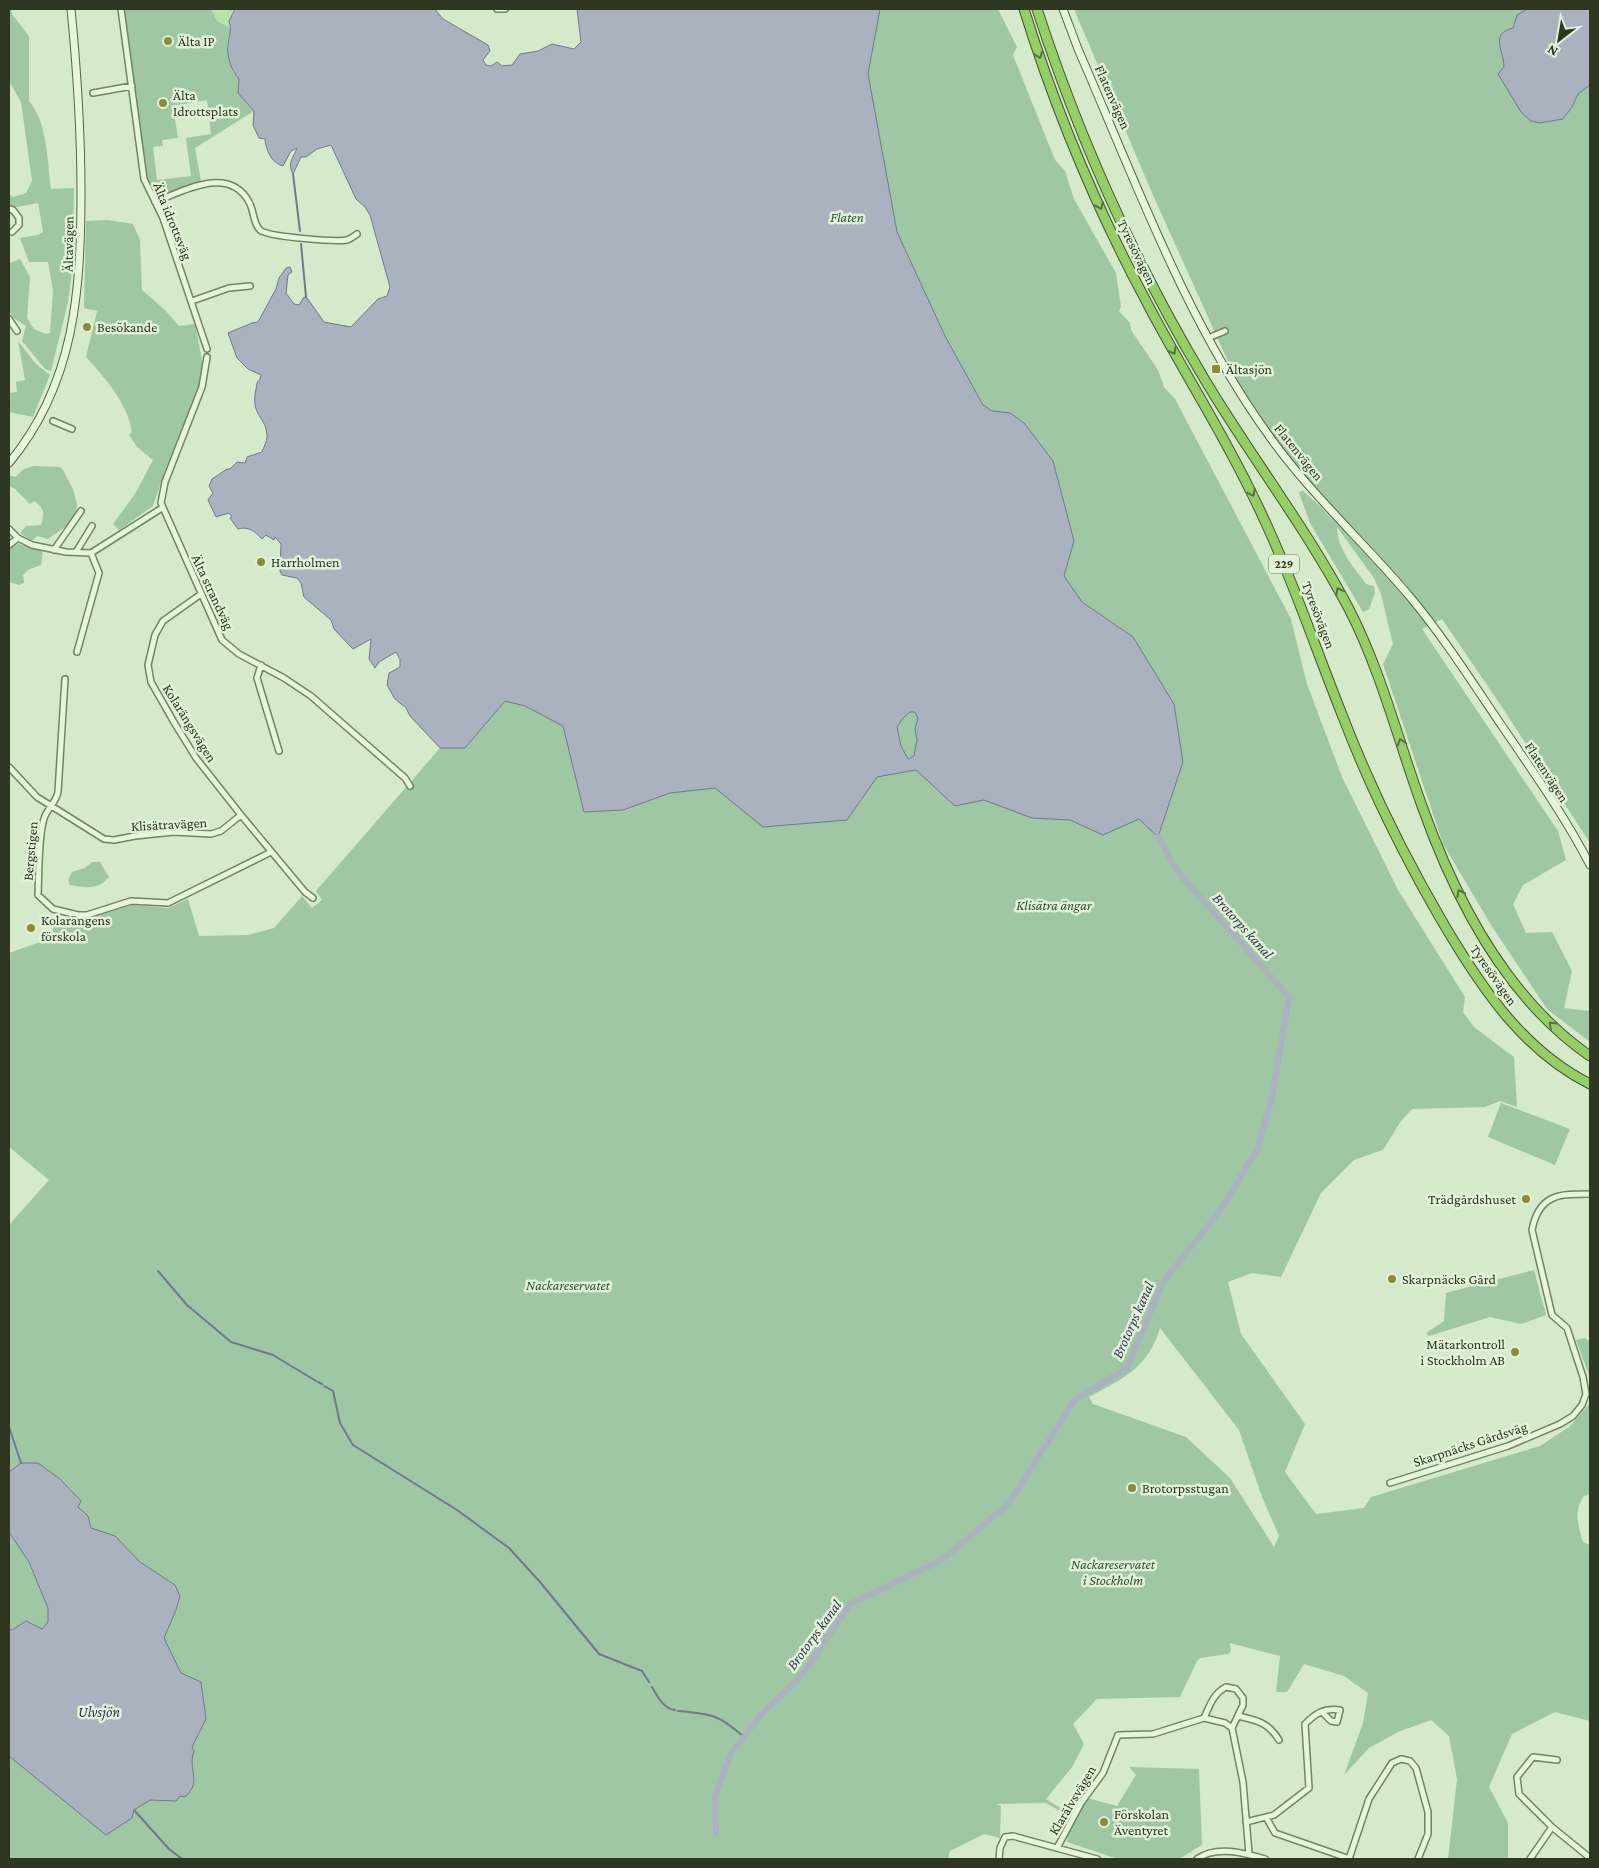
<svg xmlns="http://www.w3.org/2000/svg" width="1599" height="1868" font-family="'Crimson Pro',serif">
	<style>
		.green { fill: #9fc7a3; fill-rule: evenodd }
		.sand { fill: #bbe2ab }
		.water { fill: #aab1bf; stroke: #72798d; fill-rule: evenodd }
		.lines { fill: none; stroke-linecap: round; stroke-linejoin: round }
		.stream { stroke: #72798d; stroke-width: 2 }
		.canal { stroke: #aab1bf; stroke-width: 6 }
		.street-casing { stroke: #728561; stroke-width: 8 }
		.secondary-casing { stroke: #566744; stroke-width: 9 }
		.highway-casing { stroke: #455434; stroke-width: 11 }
		.street { stroke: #e5f6dd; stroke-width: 5 }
		.secondary { stroke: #e5f6dd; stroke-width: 7 }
		.highway { stroke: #96ce66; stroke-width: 9 }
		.oneway { stroke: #57733d }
		.poi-dot { fill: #8d8b37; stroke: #e1f2d9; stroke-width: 2 }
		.labels { text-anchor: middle; stroke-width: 5; stroke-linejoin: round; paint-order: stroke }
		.shield { fill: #e1f2d9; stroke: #636f59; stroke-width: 1 }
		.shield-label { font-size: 12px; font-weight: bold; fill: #2d3722 }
		.poi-label { font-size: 14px; fill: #2d3722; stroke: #e1f2d9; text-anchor: start }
		.street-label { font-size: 14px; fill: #2d3722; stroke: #e1f2d9 }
		.park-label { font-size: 14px; font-style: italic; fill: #2b5134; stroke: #e1f2d9 }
		.water-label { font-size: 15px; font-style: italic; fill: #333655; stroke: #e1f2d9 }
	</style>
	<rect width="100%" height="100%" fill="#d4eaca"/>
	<path class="green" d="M9 9H11L12 14 29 36V101C48 123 47 161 51 189L74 188 72 271 68 302 51 371 45 369 22 341 26 326 12 317 10 312V263L20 259 30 277 27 318 34 329 46 334 50 333 53 291 48 262H29L20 238 38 235 43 232 38 203 17 207 9 206V194L13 197 26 193 32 181 21 102 9 81Z
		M121 9H235L227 46 233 72 239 79 238 93 254 111 195 148 201 181 153 198 146 184 135 109 137 106ZM207 100 211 134 186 138 191 176 157 180 153 147 163 146 162 140 178 138 173 106Z
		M699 9H998L1017 47 1013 55 1055 160 1065 171 1074 199 1116 273 1121 307 1119 311 1130 323 1131 330 1158 370 1164 387 1175 399 1291 619 1307 684 1342 777 1398 890 1465 997 1463 1012 1474 1027 1514 1057 1517 1107 1500 1101 1485 1107 1412 1109 1401 1121 1383 1150 1354 1160 1321 1193 1281 1277 1252 1273 1228 1282 1241 1334 1305 1424 1285 1472 1316 1514 1364 1508 1371 1497 1540 1446 1569 1427 1590 1403V1494L1584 1496C1573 1511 1578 1525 1583 1542L1590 1545V1721L1555 1712 1512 1734 1489 1787 1508 1823V1859H1448L1457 1779 1449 1736 1431 1720 1398 1732 1369 1748 1344 1775 1363 1723 1368 1693 1344 1676 1304 1664 1287 1692H1276L1280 1656 1230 1643 1231 1651 1228 1654 1200 1658 1197 1661 1180 1697 1097 1699 1073 1724 1084 1744 1072 1767 1046 1799 1070 1814 1083 1797 1117 1806 1136 1775 1129 1767 1199 1769 1202 1845 1179 1859H1118L1067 1842 1070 1817 1046 1803 997 1804 1001 1806 1000 1838 984 1834 950 1851 948 1859H9V1225L49 1180 9 1147V953L49 939 57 918 83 920 132 905 168 908 188 899 199 936 248 935 274 928 302 896 312 908 322 900 316 891 440 748 447 703ZM1160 1328 1239 1430 1262 1497 1279 1536 1274 1547 1230 1478 1186 1437 1093 1404 1089 1397C1124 1378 1148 1368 1160 1328Z
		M1074 9H1590V843L1502 707 1442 619 1422 629 1558 831 1566 860 1523 885 1513 904 1526 933 1552 932 1572 971 1564 1008 1590 1011V1042L1547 1009 1491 925 1443 844 1383 664 1393 644 1381 594 1374 578 1337 527C1337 549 1354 567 1366 584L1374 586 1375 593 1369 609 1363 612 1310 523 1299 493 1302 490 1321 507 1337 526 1261 424 1241 390 1152 193Z
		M108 220 133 224 140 240 142 290 165 310 179 326 195 324 203 366 197 397 167 465 153 506 119 530 113 524 135 494 153 460 137 447 129 435 132 432C127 402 105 378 86 357L97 311 84 308 86 221Z
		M18 341 36 364 50 375 33 417 9 412V393L17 392 16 382 25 380Z
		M34 466 60 467 63 470 73 489 77 505 76 512 68 525 48 539 37 536 32 541 20 533 26 526 41 525C45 513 44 508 34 501L30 504 15 489 9 486V475L15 477 24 469Z
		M18 544 43 550 41 565 28 570 23 575 24 583 19 585 9 582V549Z
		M92 862H100L109 877C98 890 86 888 70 885L68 880 72 872 85 868Z
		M1501 1103 1570 1129 1555 1165 1488 1137Z
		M1534 1270 1546 1315 1521 1324 1490 1317 1429 1336 1426 1333 1444 1321 1446 1293Z
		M1585 1338 1590 1341V1401L1589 1375 1576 1340Z"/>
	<path class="sand" d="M211 9H235L232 29 217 21Z"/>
	<path class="water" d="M235 9H435L443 19 488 45 490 51 483 60 486 65 491 66 497 62 502 66 512 65 520 54 538 51 552 44 574 49 581 42 577 9H880L868 74 897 232 945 336 983 405 992 411 1010 413 1024 423 1053 461 1074 541 1064 576 1082 602 1133 637 1174 704 1183 762 1158 837 1139 819 1103 835 1070 820 1032 818 984 800 955 806 916 770 877 777 847 820 763 827 715 788 670 793 623 810 584 812 563 726 525 706 505 701 465 748H440L410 716 406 708 395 699 387 685 389 673 400 667V659L396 652 379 662 375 668 369 659 371 639 353 649 334 629 331 620 304 597 301 583 297 578 282 575 280 571 281 544 275 537 274 540 266 535 262 539C255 531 248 526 238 529L230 518 232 517 229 513 216 517 208 500 213 493 209 486 212 479 227 469H230L237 462 245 463 247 457 262 452C263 448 267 442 267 437 267 416 250 417 256 389 257 384 256 383 260 379L261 375 248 369 237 358 228 333 252 323 258 322 276 289 279 278 286 268 290 267 292 272 288 275 286 293 294 304 299 305 304 297 307 298 324 322 351 327 378 299 387 296 390 287 370 215 365 207 356 199 331 145 317 149 306 157H301L293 174C287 164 293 158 297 148L291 151 283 166C271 163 266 150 265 139L259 138 253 125 254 111 238 93 239 79C232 72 226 55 228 45 229 35 232 31 229 21ZM910 712H915L918 718 915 729 917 740 914 756 908 759 901 746 897 727 904 717Z
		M1527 9H1590V85L1578 94 1572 107 1563 119 1539 123 1531 121 1521 112 1498 74 1504 67C1504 51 1489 34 1513 28L1517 15Z
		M21 1463H38L60 1479 81 1501 78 1507 88 1516 91 1528 115 1536 140 1562 175 1585 180 1596 176 1610 164 1638 181 1673 201 1682 206 1719 192 1747 194 1751C187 1772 203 1780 185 1797L180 1796 176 1801 150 1800 134 1810 132 1818 106 1835 9 1756V1629L12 1630 26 1621 42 1629 48 1622V1608L29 1562 9 1532V1472Z"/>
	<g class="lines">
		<path class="stream" d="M293 174 300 231
			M301 244 306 297
			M158 1271 187 1305 231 1342 273 1355 316 1381
			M318 1382 322 1384
			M324 1386 333 1391 340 1423 353 1445 457 1510 509 1548 540 1582 599 1654 642 1671 649 1682
			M9 1427 21 1463
			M652 1687C657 1696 664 1709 675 1710
			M678 1711C711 1714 718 1714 744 1737
			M134 1810 169 1849 182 1859"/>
		<path class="canal" d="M716 1834 715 1796 731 1753 761 1715 802 1675 850 1604 942 1560 1008 1504 1075 1400 1127 1368 1163 1282 1219 1212 1257 1150 1272 1097 1289 997 1178 872 1158 837"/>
		<g class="street-casing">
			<path id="street" d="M121 9 144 179 163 218 207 349
				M497 9H505
				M93 93 132 86
				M155 202C183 191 229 165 249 202 254 210 253 224 260 230 267 237 337 242 347 240 351 239 354 236 357 234
				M9 209 13 210 19 218V225L12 232
				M192 301 229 288 250 286
				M9 319 17 331
				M1208 338 1225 331
				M207 357 202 387 165 482 161 503 222 640 239 654 284 678 311 696 405 778 410 786
				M53 421 72 429
				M9 529 18 538 32 545 66 552 91 553 162 508
				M9 545 18 538
				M54 550 81 511
				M76 552 92 526
				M201 594 163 621 155 635 148 665 151 682 175 724 196 758 241 815
				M77 652 99 573 91 553
				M261 665 257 678 279 751
				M65 679 58 792C56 802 49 807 45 816 38 832 39 875 38 895L53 909 78 915H87L131 901 168 903 271 852
				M9 767 37 797 104 839 114 840 135 836 174 832 211 834 221 831 241 815 305 892 313 898
				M1390 1483 1508 1446 1560 1424 1573 1416 1582 1405 1586 1394 1583 1377 1567 1328 1552 1315 1532 1230C1539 1194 1559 1194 1590 1194
				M1238 1716C1256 1720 1268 1722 1279 1740
				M1204 1718C1210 1705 1213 1694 1226 1687L1236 1689 1243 1698V1705L1232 1728
				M1557 1760 1533 1757 1517 1777 1519 1794 1552 1827 1590 1858
				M1266 1817 1275 1833 1350 1859
				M1246 1822 1274 1815 1309 1788 1305 1724C1316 1713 1324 1708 1340 1710L1337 1722 1331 1721 1322 1712
				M1057 1848 1081 1803 1103 1773 1118 1735 1153 1734 1204 1718 1225 1723 1232 1728 1243 1782 1249 1854
				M999 1859 1000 1848 1005 1837 1013 1836 1097 1859
				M1197 1859C1216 1845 1245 1853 1265 1859
				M1349 1859 1369 1799 1392 1763 1401 1759 1410 1761 1416 1768 1428 1812V1834L1418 1859
				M1530 1859 1552 1827"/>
		</g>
		<g class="secondary-casing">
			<path id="secondary" d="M1063 9 1078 49C1134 177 1185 319 1267 433 1309 493 1364 542 1411 598 1445 639 1474 685 1504 729 1534 773 1566 818 1590 865
				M9 463C75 384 81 290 81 191 81 129 77 70 71 9"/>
		</g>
		<g class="highway-casing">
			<path id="highway" d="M1024 9C1055 109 1096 207 1145 299 1179 365 1220 427 1252 494 1288 566 1313 642 1343 717 1371 790 1406 860 1446 928 1483 990 1524 1051 1590 1084
				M1037 9C1079 138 1135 263 1205 380 1251 457 1307 529 1349 609 1381 671 1398 740 1422 806 1455 899 1507 999 1590 1056"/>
		</g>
		<use href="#street" class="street"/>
		<use href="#secondary" class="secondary"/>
		<use href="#highway" class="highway"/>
	</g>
	<defs><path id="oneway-chevron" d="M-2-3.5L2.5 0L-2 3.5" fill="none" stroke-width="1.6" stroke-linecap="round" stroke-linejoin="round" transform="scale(1.25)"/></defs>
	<g class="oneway">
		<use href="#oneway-chevron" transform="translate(1039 55) rotate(71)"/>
		<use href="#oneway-chevron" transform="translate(1100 206) rotate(66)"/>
		<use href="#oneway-chevron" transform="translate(1173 351) rotate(61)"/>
		<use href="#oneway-chevron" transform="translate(1252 493) rotate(64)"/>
		<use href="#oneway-chevron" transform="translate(1339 591) rotate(-118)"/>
		<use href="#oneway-chevron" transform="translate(1401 742) rotate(-108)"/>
		<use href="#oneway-chevron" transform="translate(1460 893) rotate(-117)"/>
		<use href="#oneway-chevron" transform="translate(1552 1025) rotate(-137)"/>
	</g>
	<g class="poi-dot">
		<circle cx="168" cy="41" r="5"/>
		<circle cx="163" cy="103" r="5"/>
		<circle cx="87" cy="327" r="5"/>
		<rect x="1211" y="364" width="10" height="10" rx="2.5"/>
		<circle cx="261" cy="562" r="5"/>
		<circle cx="31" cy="928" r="5"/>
		<circle cx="1526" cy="1199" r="5"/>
		<circle cx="1392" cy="1279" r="5"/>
		<circle cx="1515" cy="1352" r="5"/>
		<circle cx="1132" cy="1488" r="5"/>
		<circle cx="1104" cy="1822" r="5"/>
	</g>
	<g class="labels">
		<rect class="shield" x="1269" y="554.5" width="30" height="19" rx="4"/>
		<g class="shield-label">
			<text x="1284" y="568">229</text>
		</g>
		<g class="poi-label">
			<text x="178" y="46">Älta IP</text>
			<text x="173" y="100">Älta<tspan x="173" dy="16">Idrottsplats</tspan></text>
			<text x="97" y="332">Besökande</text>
			<text x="1226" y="374">Ältasjön</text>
			<text x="271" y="567">Harrholmen</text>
			<text x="41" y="925">Kolarängens<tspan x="41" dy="16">förskola</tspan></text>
			<text x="1516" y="1204" text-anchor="end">Trädgårdshuset</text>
			<text x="1402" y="1284">Skarpnäcks Gård</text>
			<text x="1505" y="1349" text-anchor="end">Mätarkontroll<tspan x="1505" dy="16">i Stockholm AB</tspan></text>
			<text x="1142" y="1493">Brotorpsstugan</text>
			<text x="1114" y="1819">Förskolan<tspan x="1114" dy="16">Äventyret</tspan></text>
		</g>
		<g class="street-label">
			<text transform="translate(1113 97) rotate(66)" y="5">Flatenvägen</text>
			<text transform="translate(173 221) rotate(68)" y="5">Älta idrottsväg</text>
			<text transform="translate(68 244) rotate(-89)" y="5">Ältavägen</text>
			<text transform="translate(1137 252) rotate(64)" y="5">Tyresövägen</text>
			<text transform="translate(1299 452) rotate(51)" y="5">Flatenvägen</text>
			<text transform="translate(213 592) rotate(65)" y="5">Älta strandväg</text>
			<text transform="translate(1319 615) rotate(69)" y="5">Tyresövägen</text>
			<text transform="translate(190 723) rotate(58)" y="5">Kolarängsvägen</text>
			<text transform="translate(1547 772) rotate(57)" y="5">Flatenvägen</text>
			<text transform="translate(169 824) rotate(-3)" y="5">Klisätravägen</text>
			<text transform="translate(30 851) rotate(-85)" y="5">Bergstigen</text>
			<text transform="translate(1494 975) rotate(55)" y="5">Tyresövägen</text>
			<text transform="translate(1470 1444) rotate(-18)" y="5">Skarpnäcks Gårdsväg</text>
			<text transform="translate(1072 1800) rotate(-59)" y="5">Klarälvsvägen</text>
		</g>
		<g class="park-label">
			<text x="847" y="222">Flaten</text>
			<text x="1054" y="910">Klisätra ängar</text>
			<text x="568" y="1290">Nackareservatet</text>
			<text x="1113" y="1569">Nackareservatet<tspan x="1113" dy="16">i Stockholm</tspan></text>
		</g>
		<g class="water-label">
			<text transform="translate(1243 926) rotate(48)" y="5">Brotorps kanal</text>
			<text transform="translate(1133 1320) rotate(-66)" y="5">Brotorps kanal</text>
			<text transform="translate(814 1635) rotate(-54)" y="5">Brotorps kanal</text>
			<text x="99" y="1717">Ulvsjön</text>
		</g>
	</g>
	<rect width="1599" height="1868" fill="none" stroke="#2d3722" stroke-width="20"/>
	<g transform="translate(1559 40) rotate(211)" stroke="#e1f2d9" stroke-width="4" paint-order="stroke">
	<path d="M0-4L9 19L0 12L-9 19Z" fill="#2d3722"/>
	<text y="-8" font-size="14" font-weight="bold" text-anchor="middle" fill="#2d3722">N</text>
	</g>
</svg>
